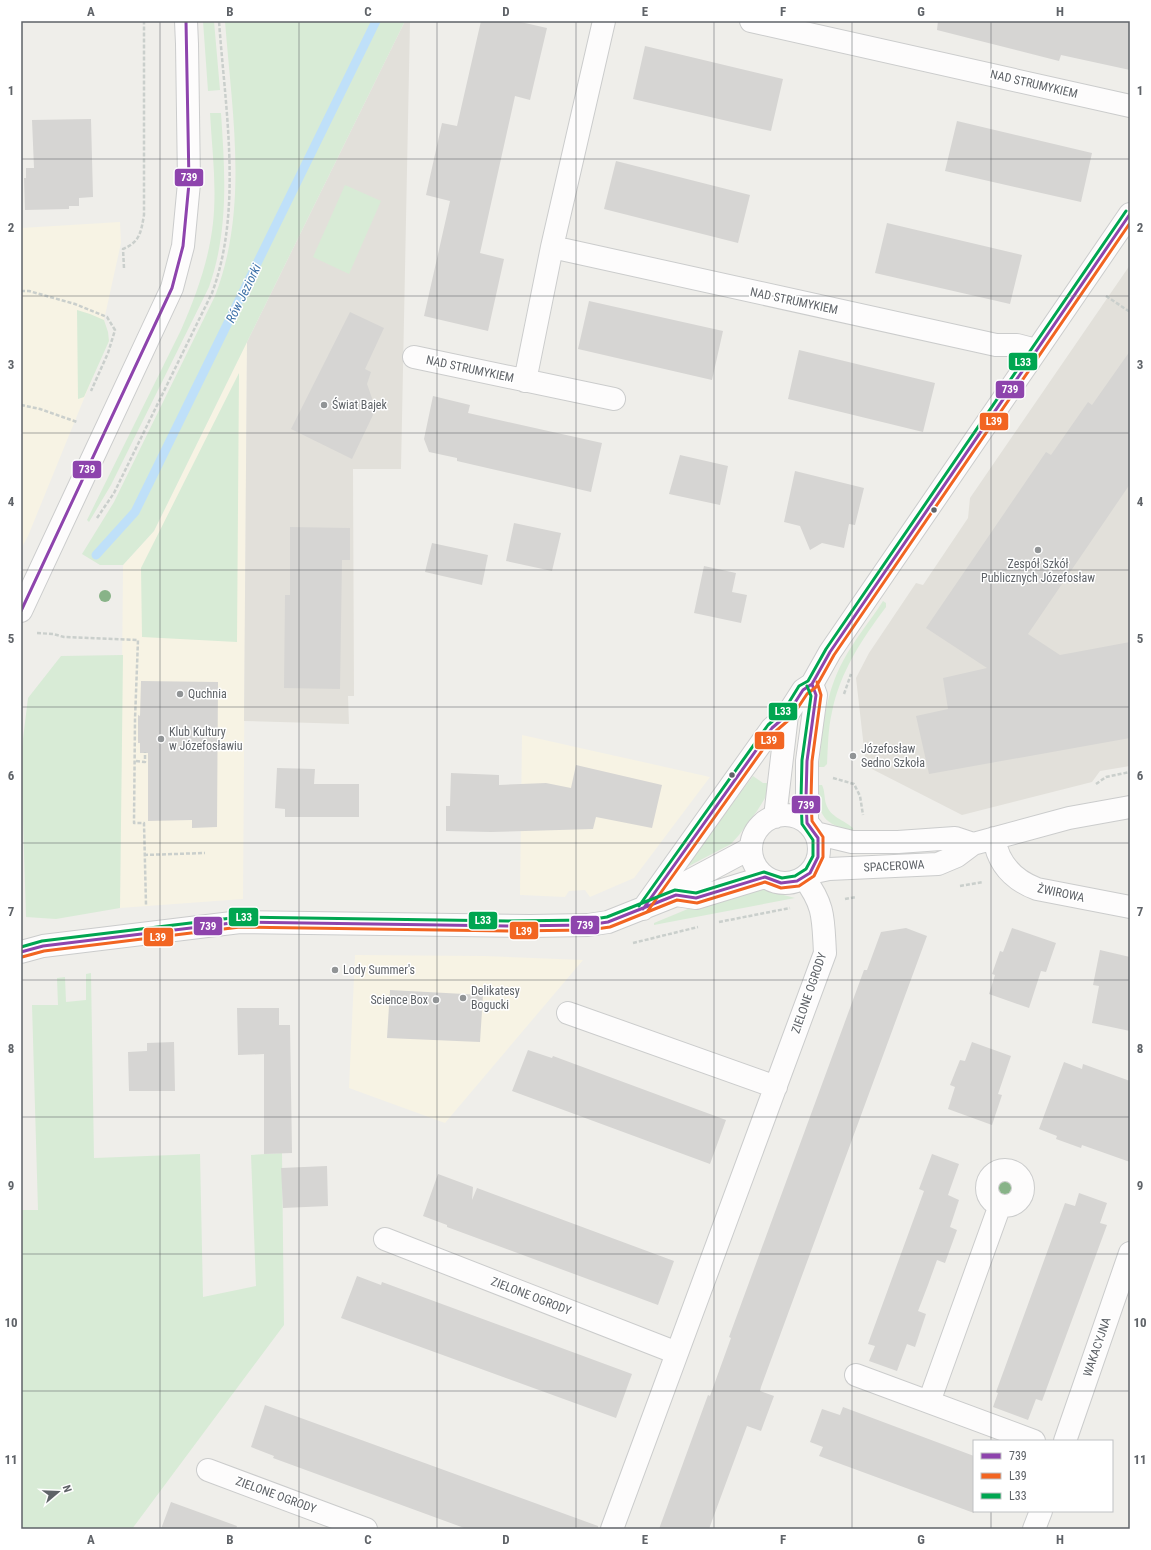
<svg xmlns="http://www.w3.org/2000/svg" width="1151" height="1550" font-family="'Roboto Condensed',sans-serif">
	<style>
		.commercial { fill: #f7f3e4 }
		.education { fill: #e2e0da }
		.green { fill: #d8ebd6 }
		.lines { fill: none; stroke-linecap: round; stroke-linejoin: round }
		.stream { stroke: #bfe0f9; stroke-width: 9 }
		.building { fill: #d6d5d3 }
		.minor-casing { stroke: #cbcccc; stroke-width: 24 }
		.path { stroke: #cacfcc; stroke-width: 2.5; stroke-dasharray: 4 2; stroke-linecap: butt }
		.minor { stroke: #fdfcfc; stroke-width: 22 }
		.bus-1-casing { stroke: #fff; stroke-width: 6 }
		.bus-2-casing { stroke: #fff; stroke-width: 6 }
		.bus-3-casing { stroke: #fff; stroke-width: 6 }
		.bus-1 { stroke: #8e44ad; stroke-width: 3 }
		.bus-2 { stroke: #f26522; stroke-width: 3 }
		.bus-3 { stroke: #00a651; stroke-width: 3 }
		.tree { fill: #88b388 }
		.grid { fill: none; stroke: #5f6368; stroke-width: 1; stroke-opacity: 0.55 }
		.poi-dot { fill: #919496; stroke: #fff; stroke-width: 1.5 }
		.bus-dot { fill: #5f6368; stroke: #fff; stroke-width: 1.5 }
		.labels { text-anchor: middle; stroke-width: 3; stroke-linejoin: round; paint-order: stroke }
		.street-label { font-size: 12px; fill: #5f6368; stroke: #fff }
		.poi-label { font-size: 12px; fill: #5f6368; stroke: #fff; text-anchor: start }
		.water-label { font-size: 13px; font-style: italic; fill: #4174aa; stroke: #fff }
		.line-badge { stroke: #fff; stroke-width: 1.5 }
		.badge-label { font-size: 11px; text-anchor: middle; font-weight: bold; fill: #fff }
		.neatline { fill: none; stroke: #5f6368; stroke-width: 1.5 }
		.grid-label { font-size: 13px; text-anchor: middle; font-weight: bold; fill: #5f6368 }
	</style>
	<rect width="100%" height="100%" fill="#efeeea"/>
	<path class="commercial" d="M120 222 121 243 104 320 109 341 103 352 28 536 21 549V228Z
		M247 342 243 899 120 908 123 565 154 531Z
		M522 735 710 777 634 878 590 897 585 890 569 891 565 897 520 895Z
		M355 955 485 956 583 960 445 1123 349 1088Z"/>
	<path class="education" d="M405 21H410L401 469H353L354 696H348L349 724 244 721 247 342Z
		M1130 265V766L1100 771 1092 782 962 815 866 766 856 678 869 653 916 583 923 585 968 518 970 498Z"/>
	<path class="green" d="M203 21H214L220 90 208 91Z
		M225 21H405L154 531 123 565H100L82 554 114 502 215 296C249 208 232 113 225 21Z
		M210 113H221C225 172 229 230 209 287L111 485 89 522 87 520 181 330C196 296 209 260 213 223 217 186 212 150 210 113Z
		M345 185 381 201 349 274 313 257Z
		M77 310 90 314 104 320 108 332 109 341 84 397 78 399Z
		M239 373 237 642 142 637 141 568Z
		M883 601 886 603V607C862 639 840 672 832 712 828 728 828 747 827 764L824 767H819C822 731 825 694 843 661 854 640 871 620 883 601Z
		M123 655 120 908 56 919 26 917 21 755 28 698 61 656Z
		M753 776 763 783H769L765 798 757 811 739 835 731 844 687 867 686 865Z
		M818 785H822C825 791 824 797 826 804 831 818 843 819 853 828V831C823 824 818 816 818 785Z
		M761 889 795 898 654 925V923L695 906Z
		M91 973 94 1158 200 1154 203 1297 256 1286 251 1155 282 1153 284 1325 132 1529H21V1210H38L32 1005H58L57 978 65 977 66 1002 86 1000V974Z"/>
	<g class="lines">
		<path class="stream" d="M96 555 135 512 376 21"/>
	</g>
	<path class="building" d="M481 21H516L547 28 530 100 515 96 480 253 504 259 488 331 424 316 450 201 426 195 442 123 457 126Z
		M938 21H1130V70L1061 55 1059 61 937 30Z
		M645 46 783 79 771 131 633 99Z
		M91 119 93 197 79 198V206H69V209L25 210 24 178H26V168H34L32 120Z
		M957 121 1092 153 1081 202 945 171Z
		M616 161 750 195 738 243 604 209Z
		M887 223 1022 255 1010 304 875 273Z
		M589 301 723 331 712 380 578 349Z
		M350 312 384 328 365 369 371 372 367 384 373 401V415L352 459 291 429Z
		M799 350 935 383 923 432 788 399Z
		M1130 351V484L1028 634 1060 655 1130 642V738L929 774 916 716 948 709 943 678 987 668 926 628 1046 452 1051 455 1088 402 1092 405Z
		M433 396 470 405 468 413 602 443 591 492 457 461V458L429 452 424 439Z
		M680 455 728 466 720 505 669 494Z
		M795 471 864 488 855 525 849 524 844 548 822 543 810 550 800 526 784 522Z
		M514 523 561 533 552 571 506 561Z
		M290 527 350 528V560H342L340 689 284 688 285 595H290Z
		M432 543 488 555 482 585 425 572Z
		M704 566 736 573 732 592 747 595 741 623 694 613Z
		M141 681 218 682 217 827 192 828V820L148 821V753H140V743H138V715L140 716Z
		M576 765 662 785 652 828 596 817 593 829 491 832 446 831V806H450L451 773 499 775V785L546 783 571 788Z
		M277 768 315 769 314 784H359V817H285V809L275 808Z
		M906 928 927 936 761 1387 760 1391 774 1396 761 1431 747 1426 709 1529H659L708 1395 710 1396 731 1338 729 1337 864 970H867L881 932Z
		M1012 928 1056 943 1046 972 1041 971 1029 1008 989 994 995 975 992 974 1000 951 1003 952Z
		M1100 950 1130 957V1031L1092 1023 1099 986 1093 985Z
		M390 990 483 995 480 1042 387 1038Z
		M237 1008H279V1025H290L292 1153 264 1154V1054L238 1055Z
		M174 1042 175 1091H129L128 1052 147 1051V1043Z
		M972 1042 1011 1056 998 1094 1002 1095 992 1125 948 1109 955 1087 950 1085 960 1060 965 1061Z
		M528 1050 552 1058 553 1056 726 1120 710 1164 512 1091Z
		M1064 1062 1082 1069 1083 1064 1130 1081V1162L1082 1145 1081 1148 1056 1139 1057 1136 1039 1129Z
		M932 1154 959 1164 948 1195 959 1200 950 1227 957 1230 945 1263 937 1260 928 1285 918 1311 926 1314 915 1347 907 1344 897 1371 869 1361 875 1346 868 1344 924 1191 919 1189Z
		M327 1166 328 1206 283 1208 281 1168Z
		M438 1174 473 1187 472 1200 477 1188 674 1261 658 1305 447 1227V1225L423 1216Z
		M1079 1193 1107 1203 1100 1223 1107 1225 1042 1401 1036 1399 1028 1420 993 1407 998 1393 996 1392 1065 1203 1075 1206Z
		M357 1276 381 1285 382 1282 632 1374 616 1418 341 1318Z
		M265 1405 598 1526V1529H467L273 1458 274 1456 251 1447Z
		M843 1407 974 1456V1513L819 1456 823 1447 810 1442 822 1409 840 1415Z
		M171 1502 237 1526 236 1529H161Z"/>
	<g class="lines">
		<g class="minor-casing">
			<path id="minor" d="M751 21 1130 106
				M552 247 996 345H1017L1036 350
				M414 357 614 399
				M525 381 552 247 604 21
				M21 611 172 288 183 246 189 183 187 44 186 21
				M751 849a34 34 0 1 1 68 0a34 34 0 1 1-68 0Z
				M775 817 787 715
				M807 823V761L816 695 812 684
				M815 833 852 842H898L955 838 973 844
				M994 838C998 864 1013 880 1037 889L1130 907
				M810 873 829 869 938 864 957 856 973 844 1069 818 1130 807
				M676 895 696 898 765 877
				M643 909 772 728 787 715 803 690 812 684 830 652 1130 214
				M21 952 43 946 240 922 530 926 588 925 608 922 676 895 689 881 751 848
				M568 1013 776 1087
				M987 1188a18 18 0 1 1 36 0a18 18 0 1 1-36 0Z
				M385 1239 677 1353
				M856 1375 1034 1441
				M929 1402 1000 1205
				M1065 1441 1130 1253
				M208 1470 366 1529
				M612 1529 825 953C823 919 825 906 804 878
				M1034 1529 1041 1511"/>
		</g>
		<path class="path" d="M124 268 123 249C140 242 141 232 144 215V21
			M21 291H29L75 304 107 317 115 330 108 353 91 391
			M1106 296 1130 312
			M21 405 40 409 77 422
			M97 518 114 493 212 293C243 210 225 107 219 21
			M37 633 53 634 64 637 138 640 135 719 134 823H144L146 905
			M844 694 851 674
			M136 761 145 762V752
			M833 778 854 784 860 796 863 815
			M1096 784 1106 777 1130 772
			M144 855 205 853
			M960 886 983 882
			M845 899 856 897
			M719 922 790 908
			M633 943 698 927"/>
		<use href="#minor" class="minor"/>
		<g class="bus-1-casing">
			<path id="bus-1" d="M21 611 172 288 183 246 189 183 186 21
				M765 877 781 883 797 881 810 873 818 857V838L807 823 806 799 807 761 816 695 812 684
				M643 909 772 728 787 715 803 690 812 684 830 652 1130 214
				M21 952 43 946 240 922 508 926 588 925 608 922 676 895 696 898 765 877"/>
		</g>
		<g class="bus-2-casing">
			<path id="bus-2" d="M647 912 776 731 791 718 807 694 816 687 834 655 1130 223
				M22 957 44 951 240 927 508 931 589 930 610 927 677 900 697 903 765 882 781 888 799 886 814 876 823 857V837L812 821 811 799 812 761 821 695 817 682"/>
		</g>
		<g class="bus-3-casing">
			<path id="bus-3" d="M639 906 768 725 783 712 799 686 808 681 826 649 1126 211
				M21 947 42 941 240 917 508 921 588 920 607 917 675 890 696 893 764 872 782 878 795 876 806 869 813 856V840L802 824 801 799 802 760 811 696 807 686"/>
		</g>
		<use href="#bus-1" class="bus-1"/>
		<use href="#bus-2" class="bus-2"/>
		<use href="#bus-3" class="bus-3"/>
	</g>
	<g class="tree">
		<circle cx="105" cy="596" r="6"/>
		<circle cx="1005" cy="1188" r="6"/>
	</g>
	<path class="grid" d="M160 21V1529M299 21V1529M437 21V1529M576 21V1529M714 21V1529M852 21V1529M991 21V1441M21 159H1130M21 296H1130M21 433H1130M21 570H1130M21 707H1130M21 843H1130M21 980H1130M21 1117H1130M21 1254H1130M21 1391H1130M991 1511V1529"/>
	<g class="poi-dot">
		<circle cx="324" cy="405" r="4"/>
		<circle cx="1038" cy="550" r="4"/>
		<circle cx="180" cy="694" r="4"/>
		<circle cx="161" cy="739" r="4"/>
		<circle cx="853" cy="756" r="4"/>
		<circle cx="335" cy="970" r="4"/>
		<circle cx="463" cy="998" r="4"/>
		<circle cx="436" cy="1000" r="4"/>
	</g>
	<g class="bus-dot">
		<circle cx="934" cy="510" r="3.5"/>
		<circle cx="732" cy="775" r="3.5"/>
	</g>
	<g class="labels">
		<g class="street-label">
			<text transform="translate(1034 84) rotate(13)" y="4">NAD STRUMYKIEM</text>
			<text transform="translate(794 301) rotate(12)" y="4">NAD STRUMYKIEM</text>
			<text transform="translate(470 369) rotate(12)" y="4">NAD STRUMYKIEM</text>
			<text transform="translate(894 866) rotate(-3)" y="4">SPACEROWA</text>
			<text transform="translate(1061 893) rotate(12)" y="4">ŻWIROWA</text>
			<text transform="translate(809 993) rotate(-71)" y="4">ZIELONE OGRODY</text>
			<text transform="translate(531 1296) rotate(21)" y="4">ZIELONE OGRODY</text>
			<text transform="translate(1097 1347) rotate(-71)" y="4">WAKACYJNA</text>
			<text transform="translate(276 1495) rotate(20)" y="4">ZIELONE OGRODY</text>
		</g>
		<g class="poi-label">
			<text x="332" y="409">Świat Bajek</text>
			<text x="1038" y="568" text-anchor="middle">Zespół Szkół<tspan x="1038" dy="14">Publicznych Józefosław</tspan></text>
			<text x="188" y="698">Quchnia</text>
			<text x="169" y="736">Klub Kultury<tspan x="169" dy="14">w Józefosławiu</tspan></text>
			<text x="861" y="753">Józefosław<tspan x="861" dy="14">Sedno Szkoła</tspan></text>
			<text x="343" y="974">Lody Summer's</text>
			<text x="471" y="995">Delikatesy<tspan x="471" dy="14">Bogucki</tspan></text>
			<text x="428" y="1004" text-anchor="end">Science Box</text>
		</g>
		<g class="water-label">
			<text transform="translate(243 293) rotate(-64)" y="5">Rów Jeziorki</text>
		</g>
	</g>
	<g class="line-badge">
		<rect x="174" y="168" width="30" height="19" rx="4" fill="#8e44ad"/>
		<rect x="1008" y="352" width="30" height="19" rx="4" fill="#00a651"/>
		<rect x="995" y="380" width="30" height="19" rx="4" fill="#8e44ad"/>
		<rect x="979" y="412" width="30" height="19" rx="4" fill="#f26522"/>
		<rect x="72" y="460" width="30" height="19" rx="4" fill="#8e44ad"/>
		<rect x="768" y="702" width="30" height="19" rx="4" fill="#00a651"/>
		<rect x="754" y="731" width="31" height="19" rx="4" fill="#f26522"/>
		<rect x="791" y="795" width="30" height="19" rx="4" fill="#8e44ad"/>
		<rect x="228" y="907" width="31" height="20" rx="4" fill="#00a651"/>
		<rect x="468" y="911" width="30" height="19" rx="4" fill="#00a651"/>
		<rect x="570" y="915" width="30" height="20" rx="4" fill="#8e44ad"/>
		<rect x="193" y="916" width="30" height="20" rx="4" fill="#8e44ad"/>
		<rect x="509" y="921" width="30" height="19" rx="4" fill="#f26522"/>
		<rect x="143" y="927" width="31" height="20" rx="4" fill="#f26522"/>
	</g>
	<g class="badge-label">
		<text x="189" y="181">739</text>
		<text x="1023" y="366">L33</text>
		<text x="1010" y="393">739</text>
		<text x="994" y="425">L39</text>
		<text x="87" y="473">739</text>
		<text x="783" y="715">L33</text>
		<text x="769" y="744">L39</text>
		<text x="806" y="809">739</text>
		<text x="244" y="921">L33</text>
		<text x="483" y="924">L33</text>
		<text x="585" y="929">739</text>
		<text x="208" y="930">739</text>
		<text x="524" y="935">L39</text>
		<text x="158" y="941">L39</text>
	</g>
	<rect width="1151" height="1550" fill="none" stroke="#ffffff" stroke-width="44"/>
	<rect x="973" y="1440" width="140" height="72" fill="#ffffff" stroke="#bfc1c3"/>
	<rect x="981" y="1453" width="20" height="6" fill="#8e44ad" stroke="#bfc1c3"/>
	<text x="1009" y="1460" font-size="12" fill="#5f6368">739</text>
	<rect x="981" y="1473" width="20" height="6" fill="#f26522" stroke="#bfc1c3"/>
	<text x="1009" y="1480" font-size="12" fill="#5f6368">L39</text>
	<rect x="981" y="1493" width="20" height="6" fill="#00a651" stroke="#bfc1c3"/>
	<text x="1009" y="1500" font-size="12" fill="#5f6368">L33</text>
	<g transform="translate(58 1492) rotate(71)" stroke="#ffffff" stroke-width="3" paint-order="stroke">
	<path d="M0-3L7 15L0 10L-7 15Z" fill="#5f6368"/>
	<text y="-6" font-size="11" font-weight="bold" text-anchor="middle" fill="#5f6368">N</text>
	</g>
	<rect x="22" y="22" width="1107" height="1506" class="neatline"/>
	<g class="grid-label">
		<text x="91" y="16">A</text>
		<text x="230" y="16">B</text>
		<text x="368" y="16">C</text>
		<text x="506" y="16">D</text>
		<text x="645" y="16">E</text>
		<text x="783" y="16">F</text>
		<text x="921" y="16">G</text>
		<text x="1060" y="16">H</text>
		<text x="11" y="95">1</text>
		<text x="1140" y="95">1</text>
		<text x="11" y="232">2</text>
		<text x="1140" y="232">2</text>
		<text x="11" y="369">3</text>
		<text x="1140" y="369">3</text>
		<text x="11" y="506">4</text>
		<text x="1140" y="506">4</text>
		<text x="11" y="643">5</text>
		<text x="1140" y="643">5</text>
		<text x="11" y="780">6</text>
		<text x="1140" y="780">6</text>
		<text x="11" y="916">7</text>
		<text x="1140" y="916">7</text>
		<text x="11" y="1053">8</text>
		<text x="1140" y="1053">8</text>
		<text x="11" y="1190">9</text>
		<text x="1140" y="1190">9</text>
		<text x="11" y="1327">10</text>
		<text x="1140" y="1327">10</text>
		<text x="11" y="1464">11</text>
		<text x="1140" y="1464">11</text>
		<text x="91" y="1544">A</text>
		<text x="230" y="1544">B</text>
		<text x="368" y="1544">C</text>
		<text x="506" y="1544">D</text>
		<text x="645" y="1544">E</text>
		<text x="783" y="1544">F</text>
		<text x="921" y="1544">G</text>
		<text x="1060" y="1544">H</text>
	</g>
</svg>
